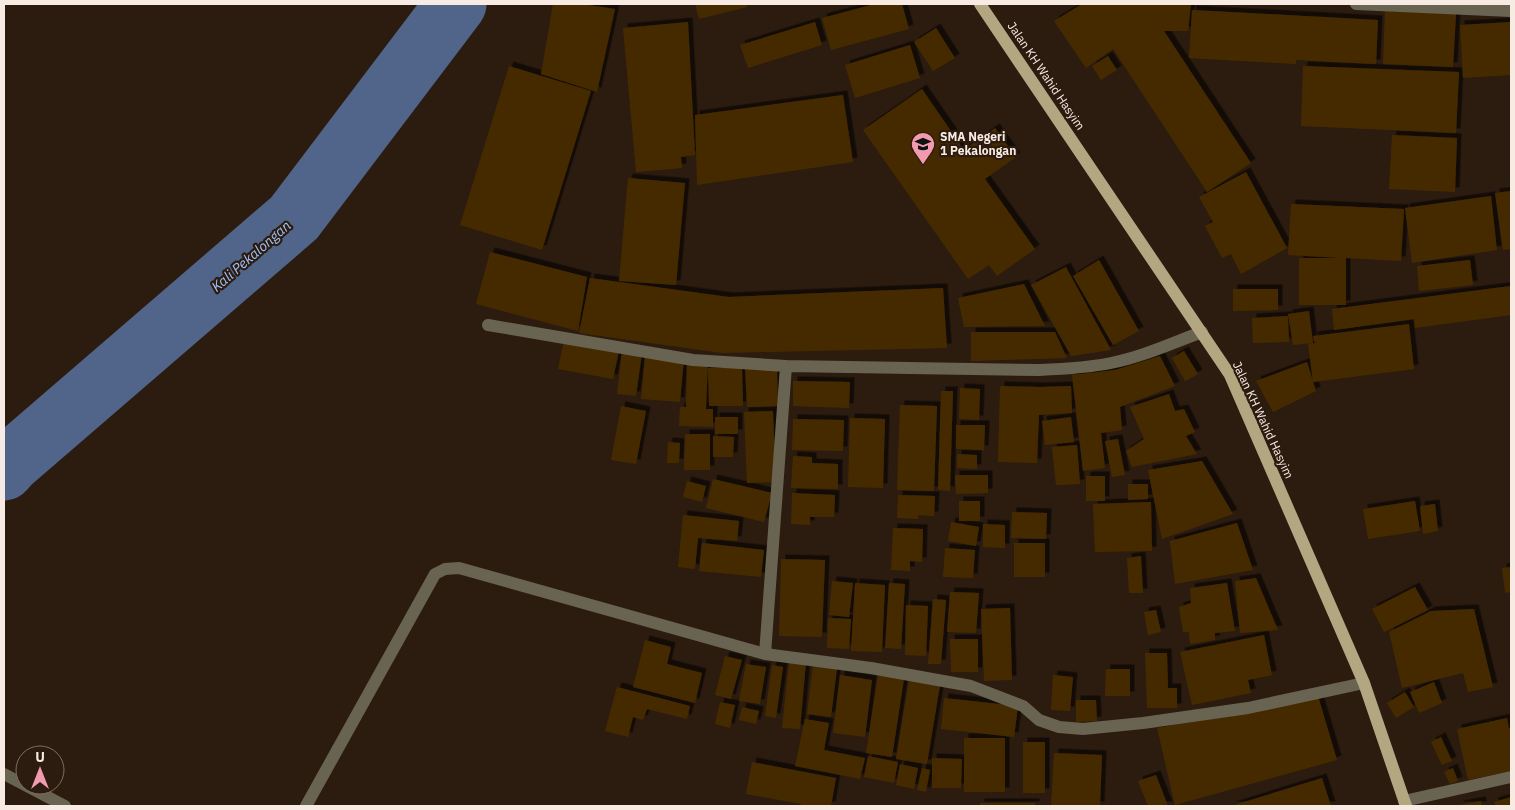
<svg xmlns="http://www.w3.org/2000/svg" width="1515" height="810" font-family="'IBM Plex Sans',sans-serif">
	<style>
		.lines { fill: none; stroke-linecap: round; stroke-linejoin: round }
		.river { stroke: #506589; stroke-width: 61 }
		.building { fill: #452b05; filter: url(#shadow) }
		.street { stroke: #696351; stroke-width: 12 }
		.primary { stroke: #b3a781; stroke-width: 12 }
		.labels { text-anchor: middle; stroke-width: 4.5; stroke-linejoin: round; paint-order: stroke }
		.street-label { font-size: 12px; fill: #f7ebe3; stroke: #2c1b0f }
		.poi-label { font-size: 12px; font-weight: bold; fill: #f7ebe3; stroke: #2c1b0f; text-anchor: start }
		.water-label { font-size: 14px; font-style: italic; fill: #9fc3fe; stroke: #2c1b0f }
	</style>
	<defs>
		<filter id="shadow"><feDropShadow dx="4.5" dy="-4.5" stdDeviation="0" flood-color="#0009"/></filter>
	</defs>
	<rect width="100%" height="100%" fill="#2c1b0f"/>
	<g class="lines">
		<path class="river" d="M4 470 10 463 294 218 456 4"/>
	</g>
	<path class="building" d="M553 4H581L615 9 597 92 541 74Z
		M695 4H746L747 7 699 19Z
		M875 4H902L909 29 831 50 822 18Z
		M1082 4H1191L1188 31H1164L1251 163 1207 192 1113 49 1086 68 1054 21Z
		M1192 10 1378 20 1376 64 1296 60V64L1189 58Z
		M1385 11 1456 14 1453 67 1383 64Z
		M688 22 695 155 681 157 682 168 636 172 623 28Z
		M815 22 822 45 748 68 740 45Z
		M1511 22V75L1463 78 1460 25Z
		M936 28 955 58 933 71 914 42Z
		M910 45 920 78 855 98 845 65Z
		M1108 56 1117 70 1101 80 1092 66Z
		M509 66 591 91 542 250 460 225Z
		M1303 66 1459 72 1456 133 1301 126Z
		M922 89 964 150 995 128 1016 157 985 179 1035 249 997 276 989 265 968 279 863 130Z
		M843 95 853 162 697 185 695 115Z
		M1392 135 1457 138 1455 192 1389 189Z
		M1246 172 1287 248 1241 274 1231 254 1222 258 1205 226 1213 222 1199 197Z
		M628 178 685 183 676 285 619 281Z
		M1511 191V249L1503 250 1495 193Z
		M1491 196 1497 250 1412 263 1405 208Z
		M1291 204 1404 209 1401 261 1346 258V305H1299V258H1341L1288 255Z
		M490 252 587 277 578 331 476 304Z
		M1099 260 1139 331 1113 345 1073 276Z
		M1470 260 1473 285 1419 291 1417 266Z
		M1066 267 1111 350 1071 356 1031 285Z
		M590 278 729 297 943 288 947 348 722 353 579 333Z
		M1024 284 1045 326 964 327 958 298Z
		M1511 286V315L1415 328 1414 319 1334 330 1332 309Z
		M1233 289H1278V310L1233 311Z
		M1309 311 1313 343 1293 345 1288 314Z
		M1288 316 1289 342 1253 343 1252 318Z
		M1409 324 1414 369 1313 382 1308 344 1313 343 1314 344V343L1317 342H1314L1313 336Z
		M971 332H1055L1067 358 971 361Z
		M564 340 619 351 613 379 558 369Z
		M622 351 642 353 636 396 617 394Z
		M1184 351 1198 374 1185 381 1172 358Z
		M645 356 684 358 680 402 641 399Z
		M1160 356 1175 386 1120 407 1122 430 1101 433 1105 468 1083 471 1072 375 1115 370Z
		M687 362H708L706 409H713V427L679 426 680 407H686Z
		M1307 362 1316 391 1273 412 1256 381Z
		M777 366 778 406 747 407 745 367Z
		M742 367 743 406H709L708 368Z
		M793 381 850 382 849 408 793 406Z
		M1000 386 1040 387 1071 386 1072 413 1039 415 1037 463 998 462Z
		M960 388 980 389 979 420 959 419Z
		M941 391H953L950 491 938 490Z
		M1169 394 1175 411 1184 409 1195 432 1186 436 1197 454 1132 467 1126 451 1144 439 1130 407Z
		M900 405 937 406 934 491 897 490Z
		M621 406 646 411 636 464 611 460Z
		M773 411 776 482 747 483 744 412Z
		M715 417H738V434H715Z
		M1071 417 1074 442 1045 445 1042 421Z
		M850 418 885 419 883 488 848 487Z
		M793 419 844 420 843 451 792 450Z
		M956 425H985L984 450 956 449Z
		M685 434H710V470H684Z
		M713 436 734 437 733 457H713Z
		M1118 439 1125 475 1112 477 1105 441Z
		M668 442 680 443 679 463H667Z
		M1077 445 1080 484 1056 485 1052 447Z
		M957 454 977 455V469L957 468Z
		M793 456 812 457V463L838 464V489L791 488Z
		M1202 461 1233 514 1162 539 1148 470Z
		M955 475H988V493L956 494Z
		M1086 476H1105V501H1086Z
		M713 479 772 493 764 522 706 508Z
		M687 481 706 486 702 502 683 497Z
		M1128 484H1148V499L1128 500Z
		M792 493 835 495 834 517H810V525L791 524Z
		M898 495 935 496 934 516 918 515V519L897 518Z
		M959 501H980V521H959Z
		M1415 501 1420 531 1368 539 1363 509Z
		M1151 502 1152 551 1095 552 1093 504Z
		M1435 504 1438 531 1423 534 1420 506Z
		M1012 512 1047 513 1046 539 1011 538Z
		M683 515 739 521 737 541 698 538 695 569 678 567Z
		M951 522 979 527 976 546 948 541Z
		M1237 523 1253 570 1175 584 1170 541Z
		M983 524 1005 525V548L983 547Z
		M893 528 923 529 922 562 910 561V571L891 570Z
		M702 543 764 550 761 577 699 571Z
		M1014 543H1045V577H1014Z
		M945 548 975 550 973 578 943 577Z
		M1141 556 1143 593H1129L1127 558Z
		M781 559 825 560 822 637 779 636Z
		M1511 567V592L1505 593 1502 568Z
		M1256 578 1278 630 1240 633 1235 581Z
		M832 581 853 583 849 617 829 615Z
		M855 583 885 585 882 652 851 651Z
		M889 583 905 584 901 649 885 648Z
		M1227 583 1235 631 1215 633V640L1190 644 1189 632H1183L1179 607 1191 603 1190 588Z
		M1415 587 1428 610 1384 632 1372 609Z
		M950 592 979 593 976 633 947 632Z
		M933 599 946 600 941 664H928Z
		M906 605 928 606 926 656 905 655Z
		M1010 608 1012 680 984 681 981 609Z
		M1474 609 1493 687 1468 692 1463 673 1402 688 1389 632 1431 611Z
		M1156 610 1161 632 1148 635 1144 612Z
		M828 618 851 619 849 649 827 648Z
		M1264 635 1272 675 1248 680 1251 693 1192 705 1180 652Z
		M950 639H978V672H951Z
		M645 640 671 647 667 664 702 673 695 703 633 687Z
		M1145 653H1167L1168 688H1177V708H1147Z
		M725 656 742 660 731 699 715 695Z
		M789 661 806 662 800 729 782 728Z
		M746 664 766 667 760 704 739 701Z
		M772 665 783 667 776 718 765 716Z
		M813 665 837 668 831 717 807 714Z
		M1106 669H1130V696H1105Z
		M840 675 872 680 865 737 833 733Z
		M878 675 904 679 892 757 866 753Z
		M1053 675 1073 677 1070 711 1051 710Z
		M909 679 940 685 927 764 896 759Z
		M1434 682 1442 703 1419 713 1410 692Z
		M617 687 690 706 687 719 647 709 643 720 633 717 628 737 605 731Z
		M1405 692 1414 707 1396 718 1387 703Z
		M1318 696 1337 760 1175 805 1157 728Z
		M944 698 1018 706 1014 737 941 729Z
		M1076 700H1096L1097 721 1076 722Z
		M720 702 735 705 730 728 715 724Z
		M742 707 759 711 756 724 739 720Z
		M1507 718 1509 728H1511V771L1468 780 1457 729Z
		M805 719 829 723 824 750 865 758 860 779 795 766Z
		M1441 737 1452 761 1442 765 1431 742Z
		M964 738H1005V792H964Z
		M1023 742H1045V793H1023Z
		M1054 753 1102 755 1100 806H1051Z
		M868 756 898 762 894 783 864 777Z
		M932 758 962 759 961 788H932Z
		M752 762 836 778 831 806H801V804L746 794Z
		M900 764 918 768 914 789 896 785Z
		M922 768 930 770 926 792 917 790Z
		M1453 768 1458 781 1450 784 1444 772Z
		M1156 775 1168 806H1148L1138 781Z
		M1322 778 1331 806H1231Z
		M1511 797V806H1495L1494 802Z
		M1481 801 1482 806H1459V805Z
		M980 803H1035V806H980Z"/>
	<g class="lines">
		<path class="street" d="M1356 4 1511 11
			M488 325 693 360 786 366 1039 370C1063 369 1087 368 1111 363 1142 357 1172 343 1202 332
			M765 654 786 366
			M4 774 65 806
			M1404 801 1511 777
			M306 806 435 574 445 569 459 568 765 654 871 668 971 686 1023 706 1039 720 1059 727 1083 729 1143 723 1248 708 1364 683"/>
		<path class="primary" d="M980 4 1230 375 1364 683 1406 806"/>
	</g>
	<defs>
		<g id="school-pin" transform="scale(1.25)"><path d="M0 17L-7.5 6A9.5 9.5 0 1 1 7.5 6Z" fill="#f29aae" stroke="#2c1b0f"/><path d="M0-5L7-2L0 1L-7-2ZM-4 1L0 2.5L4 1V4Q0 6-4 4Z" fill="#111"/></g>
	</defs>
	<g fill-rule="evenodd">
		<use href="#school-pin" x="923" y="144"/>
	</g>
	<g class="labels">
		<g class="street-label">
			<text transform="translate(1046 76) rotate(56)" y="4">Jalan KH Wahid Hasyim</text>
			<text transform="translate(1263 420) rotate(65)" y="4">Jalan KH Wahid Hasyim</text>
		</g>
		<g class="poi-label">
			<text x="940" y="141">SMA Negeri<tspan x="940" dy="14">1 Pekalongan</tspan></text>
		</g>
		<g class="water-label">
			<text transform="translate(251 256) rotate(-41)" y="5">Kali Pekalongan</text>
		</g>
	</g>
	<rect width="1515" height="810" fill="none" stroke="#f7ebe3" stroke-width="10"/>
	<g transform="translate(40 770)"><circle r="24" fill="#2c1b0f" stroke="#7d6e64"/>
	<path d="M0-4L9 19L0 12L-9 19Z" fill="#f29aae"/>
	<text y="-8" font-size="14" font-weight="bold" text-anchor="middle" fill="#f7ebe3">U</text>
	</g>
</svg>
